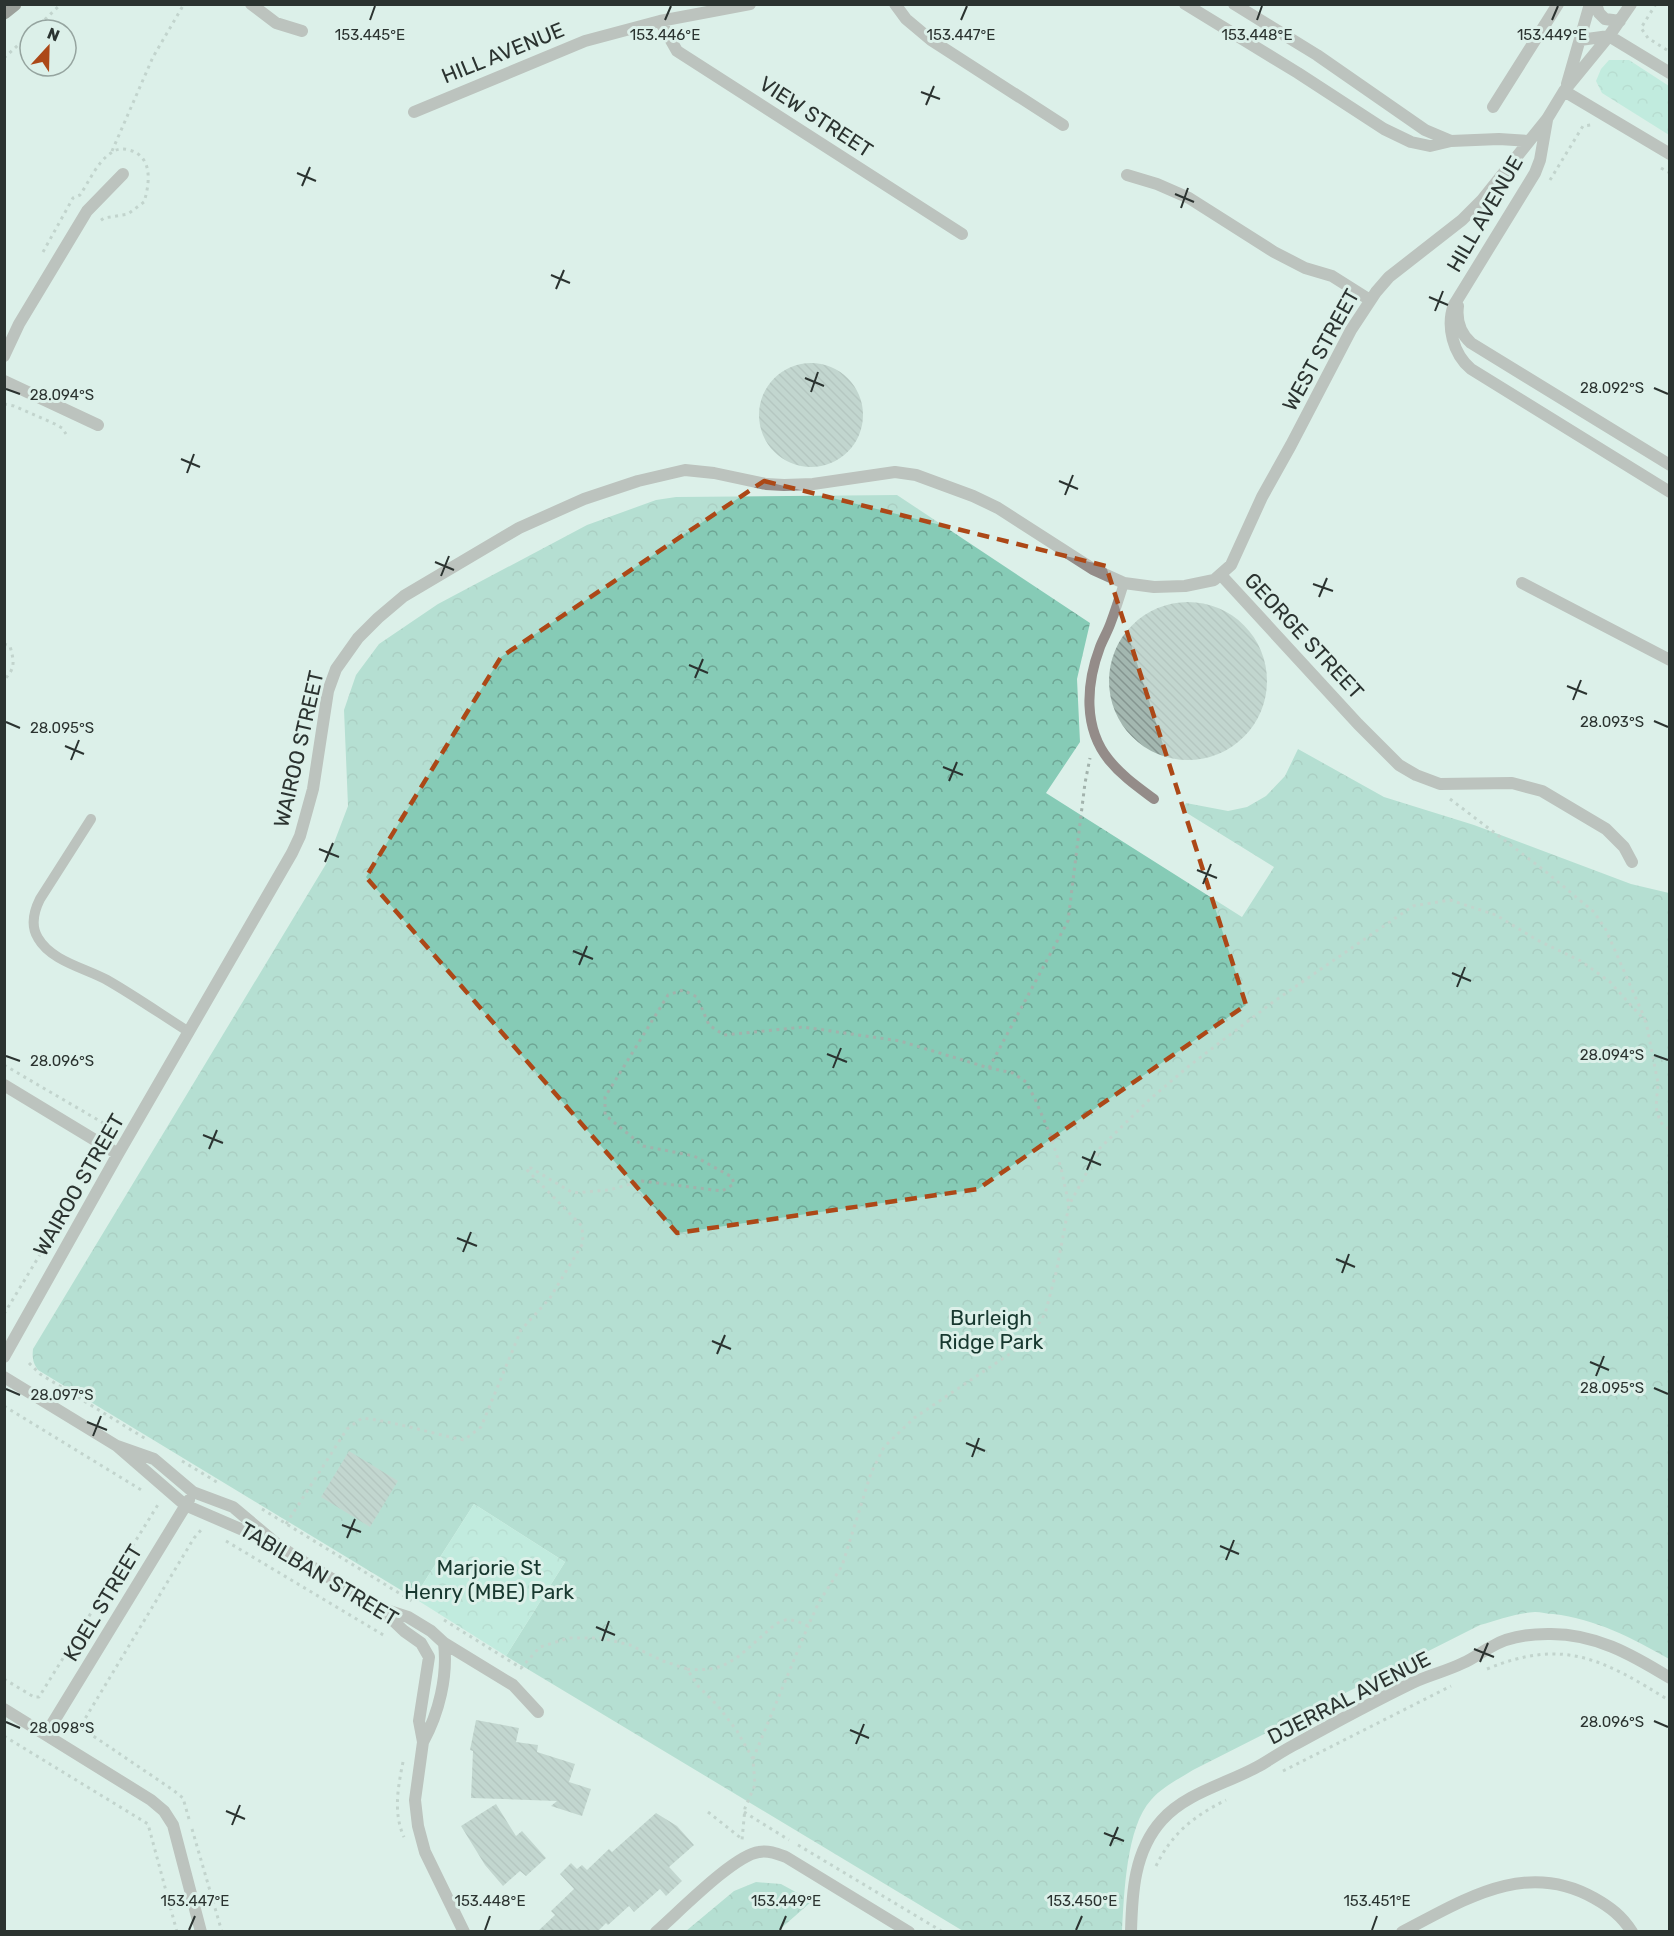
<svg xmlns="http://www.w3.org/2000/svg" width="1674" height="1936" font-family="Rubik,sans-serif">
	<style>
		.forest { fill: url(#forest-crowns) }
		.park { fill: url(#park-crowns) }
		.building { fill: url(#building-back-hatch) }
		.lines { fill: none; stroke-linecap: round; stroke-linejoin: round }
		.path { stroke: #a2b2ac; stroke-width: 3; stroke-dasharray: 3 4.5; stroke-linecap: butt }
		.lane { stroke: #948c89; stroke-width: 10 }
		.street { stroke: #948c89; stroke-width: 12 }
		.primary { stroke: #4e413c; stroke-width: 15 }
		.marked { fill: none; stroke: #ac4817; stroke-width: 4.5; stroke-dasharray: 12 8; stroke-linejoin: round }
		.ticks { fill: none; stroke: #2b3330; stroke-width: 2 }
		.labels { text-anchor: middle; stroke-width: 6; stroke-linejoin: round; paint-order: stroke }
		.street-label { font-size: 21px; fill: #2b3330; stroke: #dcf0e9 }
		.park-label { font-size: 21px; fill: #17382f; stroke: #dcf0e9 }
		.ticks-label { font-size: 15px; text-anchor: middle; fill: #2b3330; stroke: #dcf0e9; stroke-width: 6; stroke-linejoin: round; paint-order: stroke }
	</style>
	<defs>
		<pattern id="forest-crowns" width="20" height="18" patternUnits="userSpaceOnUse" patternTransform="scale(1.5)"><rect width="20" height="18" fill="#86cbb6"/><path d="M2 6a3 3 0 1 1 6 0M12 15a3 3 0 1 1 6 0" fill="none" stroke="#6ea594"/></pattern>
		<pattern id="park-crowns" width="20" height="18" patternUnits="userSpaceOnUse" patternTransform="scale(1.5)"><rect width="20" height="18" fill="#a1e5d0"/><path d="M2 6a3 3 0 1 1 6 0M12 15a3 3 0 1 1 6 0" fill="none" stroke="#8bc5b3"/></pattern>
		<pattern id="building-back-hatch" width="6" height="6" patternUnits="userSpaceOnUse" patternTransform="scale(1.5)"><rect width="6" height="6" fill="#a3b7b0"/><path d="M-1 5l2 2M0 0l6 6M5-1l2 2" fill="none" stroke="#859590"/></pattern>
	</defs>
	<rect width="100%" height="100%" fill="#dcf0e9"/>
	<path class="forest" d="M897 495 1090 623 1077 679 1080 742 1046 793 1242 917 1274 867 1182 810 1186 803 1228 811 1247 807 1266 796 1285 776 1298 749 1384 797 1474 825 1631 884 1669 893V1659C1632 1638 1596 1619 1553 1614 1547 1614 1541 1612 1535 1612 1516 1613 1498 1620 1480 1625L1193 1770C1179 1779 1162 1787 1151 1800 1126 1827 1124 1896 1122 1931H963L506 1656 565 1562 474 1504 414 1598 38 1370C33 1363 32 1358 33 1349L326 864 348 806 344 710 356 675 379 644 438 604 587 525 656 500 676 497Z
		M756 1882 781 1884 812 1901 778 1931H686L734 1891Z"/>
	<path class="park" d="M1609 60H1629L1669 86V135L1602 93 1596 81 1601 69Z
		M474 1504 565 1562 506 1656 414 1598Z"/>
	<path class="building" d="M759 415a52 52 0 1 1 104 0a52 52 0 1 1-104 0Z
		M1109 681a79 79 0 1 1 158 0a79 79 0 1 1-158 0Z
		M349 1451 398 1481 370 1527 321 1497Z
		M476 1720 519 1728 516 1742 538 1745 537 1752 575 1764 569 1782 591 1789 582 1816 551 1806 557 1801 471 1798 473 1751 470 1750Z
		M496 1804 516 1836 522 1831 546 1858 526 1876 520 1871 503 1886 485 1865 461 1826Z
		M656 1813 677 1826 694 1845 669 1867 682 1881 666 1896 660 1889 634 1912 629 1906 608 1925 606 1923 597 1932H537L555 1915 551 1911 574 1889 560 1874 571 1863 577 1869 582 1865 587 1870 609 1849 612 1852Z"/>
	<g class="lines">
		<path class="path" d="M1656 4 1641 28 1648 38 1670 52
			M34 30 61 4
			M4 58 30 34
			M112 151 153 57 184 4
			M1661 168 1670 173
			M1550 180 1583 126 1591 125
			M43 252 73 198 80 195C89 182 97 162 111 153 116 149 122 148 129 150 153 156 150 183 144 202L128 214 104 218 100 221
			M4 404 14 406 55 424 62 428 66 434
			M4 644 10 646C14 661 16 668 4 680
			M1450 799 1545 871 1594 912 1606 930 1645 1019
			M4 1065 105 1124
			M989 1068 1068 921 1085 783 1090 758
			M4 1314 67 1210
			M29 1363 40 1374 146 1439
			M4 1406 143 1491
			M182 1461 220 1484
			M262 1509 412 1601
			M286 1524 347 1429 362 1418C396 1422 430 1433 464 1440L481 1427 521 1330 550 1298 583 1243 582 1226 526 1169 531 1168 573 1193 609 1190 642 1181 722 1191 734 1184 732 1177 694 1156 643 1146 605 1115V1097L668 995 683 990 697 997 709 1025 724 1035 803 1027 900 1041 989 1068 1013 1073 1026 1082 1035 1099 1050 1134 1061 1168 1069 1205
			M226 1541 385 1636
			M444 1620 521 1668 540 1647 569 1638H601L630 1645 663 1661 687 1669 698 1686 718 1706 737 1731 753 1759 755 1785 745 1808 742 1840
			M687 1669C724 1673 736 1659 762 1636 769 1630 776 1622 785 1620 794 1619 801 1623 808 1626L819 1602 842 1566 871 1473 884 1447 914 1418 1026 1343 1045 1314 1056 1273 1069 1205 1100 1148 1149 1100 1189 1066 1273 1002 1413 906 1450 900 1496 915 1537 940 1581 961 1610 982 1646 1022 1658 1083 1656 1107 1660 1122 1670 1130
			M1487 1669C1564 1637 1604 1660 1670 1701
			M4 1679 34 1697H39L159 1503
			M4 1736 148 1824 177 1932
			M753 1759 808 1626
			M403 1762C398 1787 393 1813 404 1837
			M1283 1771 1451 1686
			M708 1812 742 1839
			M744 1812 789 1840
			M189 1819 183 1798 173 1790 80 1727 194 1538 202 1529
			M192 1829 222 1932
			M798 1845 943 1932
			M1156 1866C1172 1833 1194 1816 1226 1800"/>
		<path class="lane" d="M1124 583C1120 596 1116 609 1111 622 1108 631 1103 639 1100 647 1086 684 1083 728 1109 760 1122 776 1138 787 1154 799
			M91 819 40 899C34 911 30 925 38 938 51 961 85 968 107 980 135 996 162 1015 189 1032"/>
		<path class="street" d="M251 4 276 23 302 31
			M895 4 906 19 931 40 1063 125
			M1185 4 1298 73 1384 129 1411 142 1430 146 1451 141 1499 139 1529 141
			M1234 4 1317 55 1425 130 1451 141
			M1596 4 1599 13 1605 19 1620 21
			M660 21 677 51 962 234
			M1609 36 1670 73
			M1580 40 1609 36
			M1567 84 1590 4
			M1564 91 1670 154
			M1493 107 1558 4
			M414 112 585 41 660 21 750 4
			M1547 120 1540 160 1535 173 1454 305C1446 326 1453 354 1471 369L1670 492
			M1127 175 1157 184 1189 198 1274 252 1305 268 1332 276 1370 300
			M1458 306C1456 321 1460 333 1471 343L1670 465
			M4 356 19 324 87 211 123 174
			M4 381 98 425
			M1221 575 1358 724 1399 765 1416 775 1440 784 1512 783 1542 791 1606 829 1624 847 1632 862
			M1522 583 1670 660
			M4 1085 118 1154
			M4 1357 118 1154 292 853 300 836 313 789 328 691 336 669 358 638 378 618 404 596 519 528 584 499 638 481 685 470 714 473 766 484 784 485 813 484 895 472 916 475 973 496 998 508 1093 569 1124 583 1154 587 1185 586 1214 580 1231 565 1262 497 1291 445 1351 330 1376 292 1389 277 1462 220 1482 200 1547 119 1564 91 1609 36 1631 4
			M4 1377 117 1446 185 1505 266 1540
			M117 1446 154 1459 193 1492 233 1507 278 1545 302 1561 380 1608 408 1617 431 1631 444 1643 513 1685 538 1712
			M383 1611 404 1631 421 1643 429 1657 419 1721 423 1742 415 1800 418 1826 425 1852 464 1932
			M4 1709 151 1800 164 1811 173 1825 201 1932
			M46 1734 189 1500
			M423 1742C439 1713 448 1676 444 1643
			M656 1932C678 1913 734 1855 759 1852 769 1850 778 1854 786 1857L909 1932
			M1131 1932C1132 1893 1134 1851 1162 1820 1186 1793 1226 1784 1257 1767 1270 1760 1282 1751 1296 1744 1334 1723 1373 1702 1412 1683 1429 1675 1447 1671 1463 1663 1473 1659 1481 1652 1491 1647 1507 1637 1529 1634 1548 1634 1594 1633 1631 1654 1670 1678
			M1402 1932C1464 1900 1525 1859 1594 1898 1610 1907 1622 1916 1632 1932"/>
		<path class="primary" d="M4 12 14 4"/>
	</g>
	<path d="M0 0H1674V1936H0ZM764 481 1106 566 1246 1005 978 1189 677 1233 366 877 501 657Z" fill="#dcf0e9" fill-opacity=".55" fill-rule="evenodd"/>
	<path class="marked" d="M764 481 1106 566 1246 1005 978 1189 677 1233 366 877 501 657Z"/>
	<path class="ticks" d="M370 20 375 6M665 20 671 6M961 20 967 6M1257 20 1262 6M1552 20 1558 6M921 92 940 99M926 105 934 86M297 173 316 181M302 186 310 167M1175 194 1194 202M1181 208 1188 188M551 275 570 283M556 289 564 270M1429 297 1448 305M1435 311 1443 291M805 378 824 386M1654 388 1668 394M6 389 20 394M811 392 818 372M181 459 200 467M187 473 194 454M1059 481 1078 489M1065 495 1073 475M435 562 454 570M441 576 449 556M1313 584 1333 591M1319 597 1327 578M689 665 708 673M695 678 703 659M1567 686 1587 694M1573 700 1581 680M1654 721 1668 727M6 722 20 728M65 746 84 754M71 760 79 740M943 767 963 775M949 781 957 762M319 849 339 857M325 862 333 843M1197 870 1217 878M1203 884 1211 864M573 951 593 959M579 965 587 946M1452 973 1471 981M1457 987 1465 967M827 1054 847 1062M1654 1055 1668 1060M6 1056 20 1061M833 1068 841 1048M203 1135 223 1143M209 1149 217 1130M1082 1157 1101 1165M1087 1170 1095 1151M457 1238 477 1246M463 1252 471 1232M1336 1259 1355 1267M1342 1273 1349 1254M712 1341 731 1349M717 1354 725 1335M1590 1362 1609 1370M1596 1376 1604 1356M1654 1388 1668 1394M6 1389 20 1395M87 1422 107 1430M93 1436 101 1416M966 1443 985 1451M972 1457 979 1438M342 1525 361 1532M347 1538 355 1519M1220 1546 1239 1554M1226 1560 1234 1540M596 1627 615 1635M602 1641 609 1621M1474 1649 1494 1657M1480 1662 1488 1643M1654 1721 1668 1727M6 1722 20 1728M850 1730 869 1738M856 1744 864 1724M226 1811 245 1819M232 1825 240 1805M1104 1833 1124 1841M1110 1846 1118 1827M189 1930 195 1916M485 1930 490 1916M780 1930 786 1916M1076 1930 1082 1916M1372 1930 1377 1916"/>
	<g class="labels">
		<g class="street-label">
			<text transform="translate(503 53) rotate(-22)" y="7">HILL AVENUE</text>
			<text transform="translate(816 117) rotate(33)" y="7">VIEW STREET</text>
			<text transform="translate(1485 214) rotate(-60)" y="7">HILL AVENUE</text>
			<text transform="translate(1321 350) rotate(-61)" y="7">WEST STREET</text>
			<text transform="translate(1304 636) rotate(47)" y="7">GEORGE STREET</text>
			<text transform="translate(299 749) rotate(-77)" y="7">WAIROO STREET</text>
			<text transform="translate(79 1185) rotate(-60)" y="7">WAIROO STREET</text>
			<text transform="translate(319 1574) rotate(31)" y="7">TABILBAN STREET</text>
			<text transform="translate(103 1603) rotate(-59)" y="7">KOEL STREET</text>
			<text transform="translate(1349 1698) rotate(-27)" y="7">DJERRAL AVENUE</text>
		</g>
		<g class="park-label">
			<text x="991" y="1325">Burleigh<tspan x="991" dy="24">Ridge Park</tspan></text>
			<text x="489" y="1575">Marjorie St<tspan x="489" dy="24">Henry (MBE) Park</tspan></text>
		</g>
	</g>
	<g class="ticks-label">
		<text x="961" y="40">153.447°E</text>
		<text x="1257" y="40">153.448°E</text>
		<text x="1552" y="40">153.449°E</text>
		<text x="370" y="40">153.445°E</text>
		<text x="665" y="40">153.446°E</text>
		<text x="1612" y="393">28.092°S</text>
		<text x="62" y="400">28.094°S</text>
		<text x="1612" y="727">28.093°S</text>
		<text x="62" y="733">28.095°S</text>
		<text x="1612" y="1060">28.094°S</text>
		<text x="62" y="1066">28.096°S</text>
		<text x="1612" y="1393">28.095°S</text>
		<text x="62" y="1400">28.097°S</text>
		<text x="1612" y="1727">28.096°S</text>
		<text x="62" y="1733">28.098°S</text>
		<text x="195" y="1906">153.447°E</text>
		<text x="490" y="1906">153.448°E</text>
		<text x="786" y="1906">153.449°E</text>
		<text x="1082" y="1906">153.450°E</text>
		<text x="1377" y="1906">153.451°E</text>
	</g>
	<rect width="1674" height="1936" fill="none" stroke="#2b3330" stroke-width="12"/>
	<g transform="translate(48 48) rotate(22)"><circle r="28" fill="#dcf0e9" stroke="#95a49f" stroke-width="1.5"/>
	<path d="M0-4.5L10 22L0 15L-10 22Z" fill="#ac4817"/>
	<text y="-9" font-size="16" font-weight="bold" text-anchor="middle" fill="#2b3330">N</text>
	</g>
</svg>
